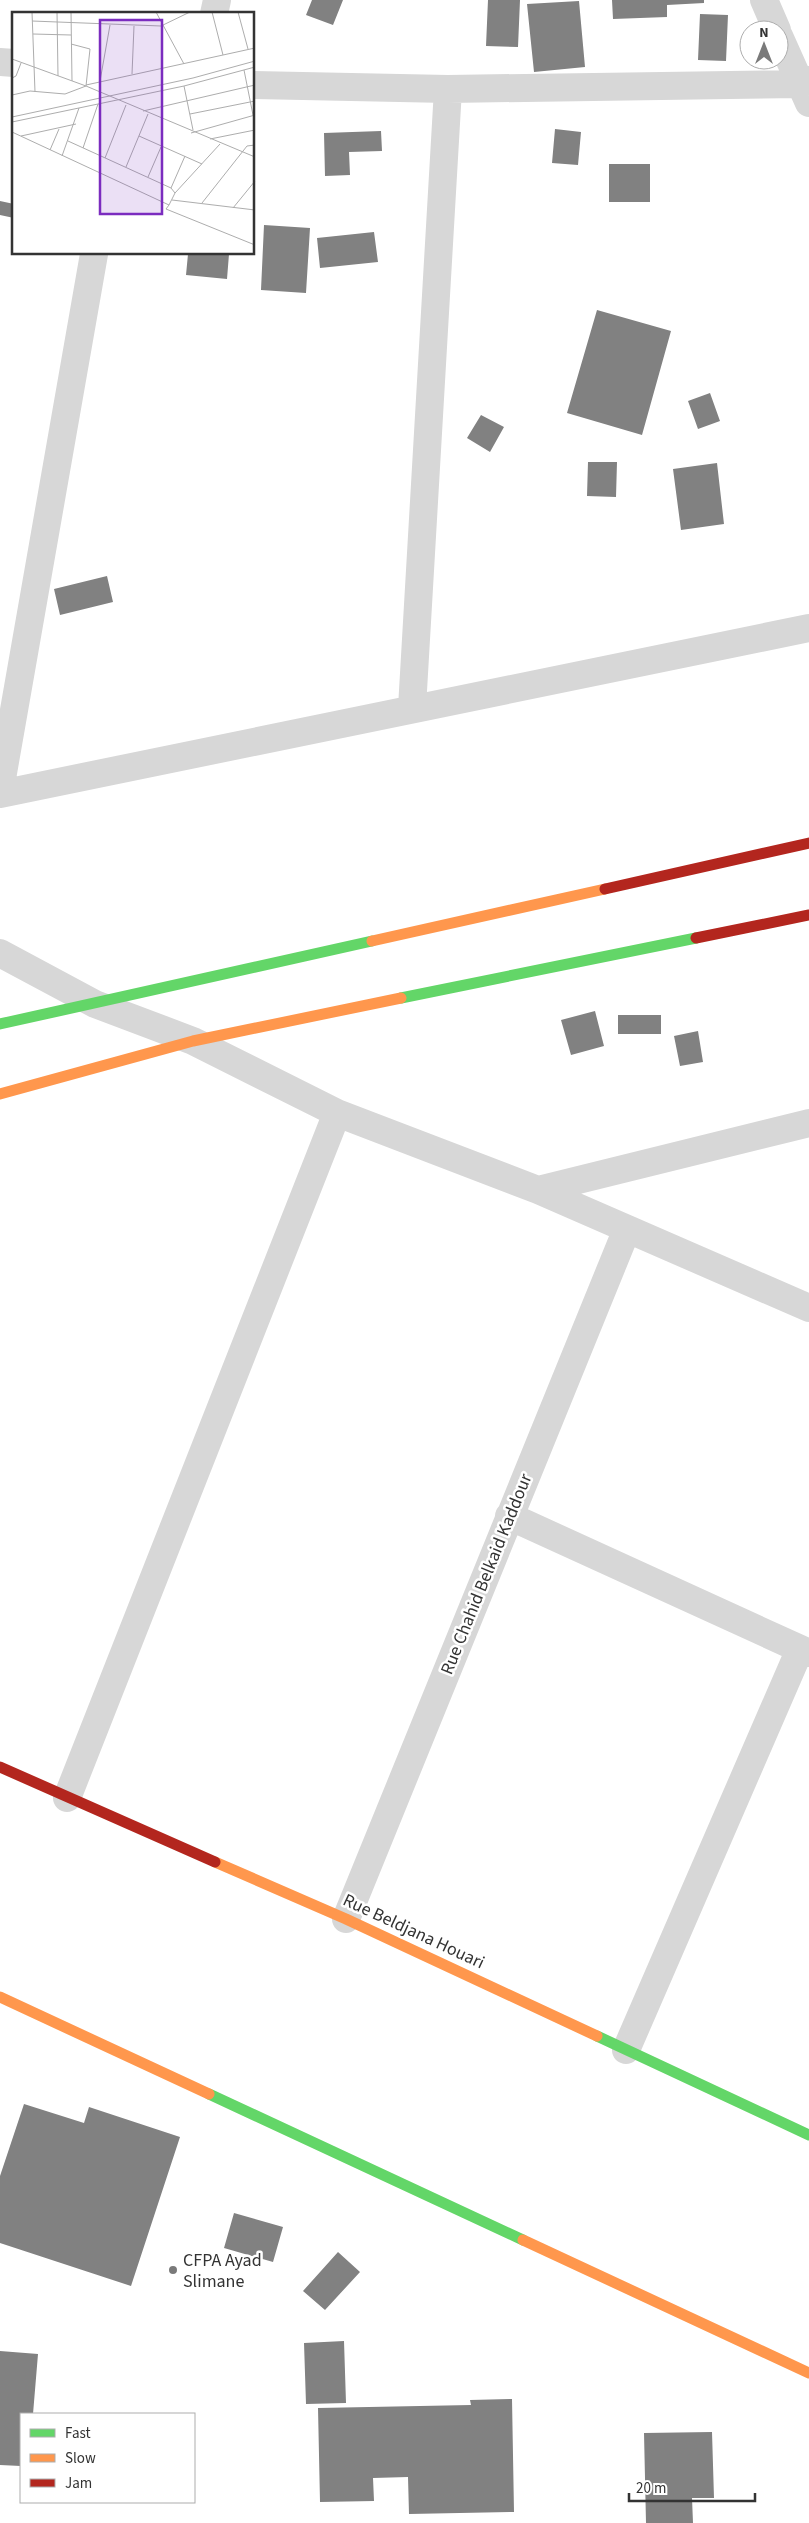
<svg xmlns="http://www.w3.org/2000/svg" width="809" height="2523" font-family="'Source Sans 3',sans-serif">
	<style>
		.building { fill: #818181 }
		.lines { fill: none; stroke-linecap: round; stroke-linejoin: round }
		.street { stroke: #d7d7d7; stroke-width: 28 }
		.fast { stroke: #63d668; stroke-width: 11 }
		.slow { stroke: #ff974d; stroke-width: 11 }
		.jam { stroke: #b3261e; stroke-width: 11 }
		.poi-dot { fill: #7a7a7a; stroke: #fff; stroke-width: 2 }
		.labels { text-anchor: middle; stroke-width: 5; stroke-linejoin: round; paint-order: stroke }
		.street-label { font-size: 18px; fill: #333; stroke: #fff }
		.poi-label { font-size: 18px; fill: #333; stroke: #fff; text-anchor: start }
		.inset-road { fill: none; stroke: #adadad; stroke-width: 1 }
		.view { fill: #7b2cbf; fill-opacity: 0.15; stroke: #7b2cbf; stroke-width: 2.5 }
		.inset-edge { fill: none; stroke: #333; stroke-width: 2.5 }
	</style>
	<rect width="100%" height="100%" fill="#fff"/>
	<path class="building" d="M312 0H343L333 25 306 15Z
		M488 0H520L518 47 486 46Z
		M612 0H704V3L667 5V17L613 19Z
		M579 1 585 67 534 72 527 4Z
		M700 14 728 15 726 61 698 60Z
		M555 129 581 132 578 165 552 163Z
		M381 131 382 151 349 152 350 175 325 176 324 133Z
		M609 164H650V202H609Z
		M0 201 14 204V218L0 215Z
		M264 225 310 228 306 293 261 290Z
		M374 232 378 262 320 268 317 238Z
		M188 254H229L227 279 186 275Z
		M597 310 671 331 642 435 567 413Z
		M710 393 720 421 698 429 688 401Z
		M481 415 504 427 490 452 467 438Z
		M588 462H617L616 497 587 496Z
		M717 463 724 524 681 530 673 469Z
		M107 576 113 602 60 615 54 589Z
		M595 1011 604 1046 571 1055 561 1020Z
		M618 1015H661V1034H618Z
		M698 1031 703 1062 680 1066 674 1036Z
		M24 2104 84 2123 89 2107 180 2137 131 2286 0 2243V2176Z
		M234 2213 283 2227 273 2262 224 2248Z
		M338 2252 360 2272 325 2310 303 2291Z
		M344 2341 346 2403 306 2404 304 2343Z
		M0 2351 38 2354 33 2414H21V2466L0 2465Z
		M512 2399 514 2512 409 2514 408 2477 373 2478 374 2501 320 2502 318 2408 471 2405 470 2400Z
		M712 2432 714 2498H692L693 2523H646L644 2433Z"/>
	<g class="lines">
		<path class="street" d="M764 0 777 30
			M214 14 217 0
			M779 36 809 103
			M0 62 14 63
			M254 85 448 89 800 84 809 80
			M412 708 448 89
			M0 790 94 254
			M0 794 809 628
			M0 953 95 1004 193 1041 337 1113 538 1190 809 1308
			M538 1190 809 1123
			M509 1516 809 1653
			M67 1798 337 1113
			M346 1919 627 1229
			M626 2050 800 1649"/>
		<path class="fast" d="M401 998 696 938
			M0 1024 372 941
			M597 2036 809 2135
			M209 2094 523 2240"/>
		<path class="slow" d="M372 941 605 889
			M0 1094 193 1041 401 998
			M215 1862 346 1919 597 2036
			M0 1997 209 2094
			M523 2240 809 2373"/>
		<path class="jam" d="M605 889 809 843
			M696 938 809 915
			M0 1767 215 1862"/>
	</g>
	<circle class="poi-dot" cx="173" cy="2270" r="5"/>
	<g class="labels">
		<g class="street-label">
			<text transform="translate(486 1574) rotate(-68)" y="6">Rue Chahid Belkaid Kaddour</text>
			<text transform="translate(414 1931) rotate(25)" y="6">Rue Beldjana Houari</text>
		</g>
		<g class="poi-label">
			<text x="183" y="2266">CFPA Ayad<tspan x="183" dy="21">Slimane</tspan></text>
		</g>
	</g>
	<g transform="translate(12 12)">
		<rect width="242" height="242" fill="#fff"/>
		<path class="inset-road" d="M20 0 23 80M45 0 46 64M59 0 60 69M144 0 172 52M200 0 211 43M226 0 236 37M20 9 149 14 178 0M21 22 59 23M0 47 74 74 243 145M232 58 241 103M120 62 122 14M0 66 4 64 9 51M88 69 98 13M74 73 243 36M172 74 181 118M0 83 18 79 53 82 74 74 78 37 59 32M131 99 243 73M178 102 243 89M0 105 181 66 243 49M0 110 172 74 243 55M0 120 157 193 163 181 208 132M179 121 243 103M9 124 64 112M127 124 190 152M198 127 243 118M56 129 159 176 163 181M71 136 86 92M38 138 47 117M50 144 67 96M93 146 114 93M114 155 136 102M136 165 149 135M159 176 173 144M160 188 243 198M190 191 235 134 243 133M157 193 154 197 243 233M221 196 243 169"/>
		<path class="view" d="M88 8H150V202H88Z"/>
		<rect width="242" height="242" class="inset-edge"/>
	</g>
	<rect x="20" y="2413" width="175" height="90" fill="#ffffff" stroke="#adadad"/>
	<rect x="30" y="2429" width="25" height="8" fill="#63d668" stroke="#adadad"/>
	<text x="65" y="2438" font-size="15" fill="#333333">Fast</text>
	<rect x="30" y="2454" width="25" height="8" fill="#ff974d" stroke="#adadad"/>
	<text x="65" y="2463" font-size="15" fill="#333333">Slow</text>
	<rect x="30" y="2479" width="25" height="8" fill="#b3261e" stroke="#adadad"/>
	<text x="65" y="2488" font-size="15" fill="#333333">Jam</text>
	<g transform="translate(764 45)"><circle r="24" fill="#ffffff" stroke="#adadad"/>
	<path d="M0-4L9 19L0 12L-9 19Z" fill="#7a7a7a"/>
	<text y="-8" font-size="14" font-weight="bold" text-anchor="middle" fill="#333333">N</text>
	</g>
	<path d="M629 2493v8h126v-8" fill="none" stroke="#333333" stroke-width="2.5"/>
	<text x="636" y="2493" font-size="15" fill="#333333" stroke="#ffffff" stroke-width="4" paint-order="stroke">20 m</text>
</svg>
